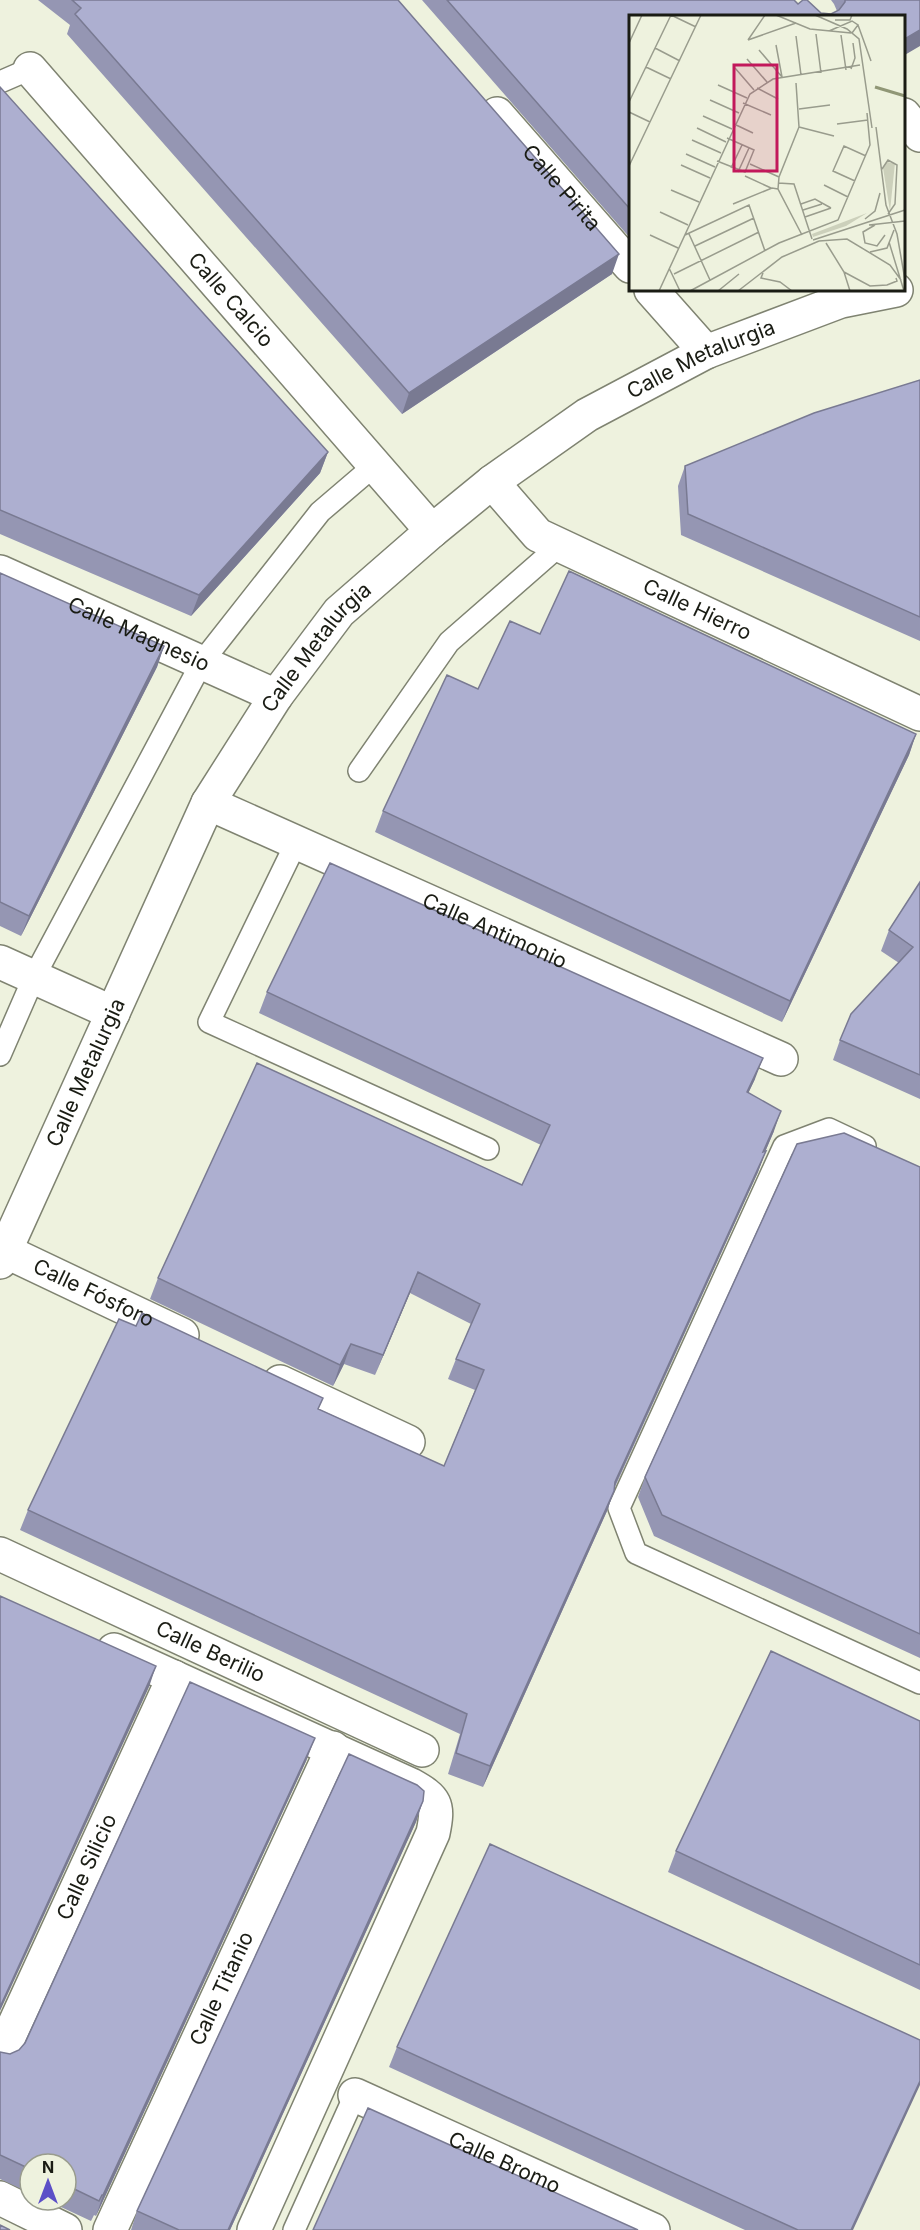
<svg xmlns="http://www.w3.org/2000/svg" width="920" height="2230" font-family="Inter,sans-serif">
	<style>
		.lines { fill: none; stroke-linecap: round; stroke-linejoin: round }
		.service-casing { stroke: #7f8371; stroke-width: 24 }
		.minor-casing { stroke: #7f8371; stroke-width: 36 }
		.service { stroke: #fff; stroke-width: 21 }
		.minor { stroke: #fff; stroke-width: 33 }
		.wall { fill: #9596b3 }
		.shaded-wall { fill: #797a92 }
		.building { fill: #adafd0; stroke: #797a92; stroke-width: 1.5 }
		.labels { text-anchor: middle; stroke-width: 6; stroke-linejoin: round; paint-order: stroke }
		.street-label { font-size: 21px; fill: #1a1c14; stroke: #eef2de }
		.inset-river { fill: none; stroke: #909776; stroke-width: 3 }
		.inset-road { fill: none; stroke: #999c8d; stroke-width: 1.5 }
		.view { fill: #c2185b; fill-opacity: 0.15; stroke: #c2185b; stroke-width: 3 }
		.inset-edge { fill: none; stroke: #1a1c14; stroke-width: 3 }
	</style>
	<rect width="100%" height="100%" fill="#eef2de"/>
	<g class="lines">
		<g class="service-casing">
			<path id="service" d="M0 82 30 69
				M359 771 449 642 560 545
				M296 843 209 1022 488 1149
				M0 1055 34 977 202 662 320 512 375 465
				M865 1146 829 1129 784 1146 619 1508 636 1553 920 1683
				M294 2230 355 2095"/>
		</g>
		<g class="minor-casing">
			<g id="minor">
				<path id="s1" d="M30 69 432 531"/>
				<path id="s2" d="M497 114 630 266"/>
				<path d="M904 115 920 135"/>
				<path d="M651 290 706 352"/>
				<path id="s3" d="M492 482 538 535 920 714"/>
				<path id="s4" d="M0 572 276 696"/>
				<path id="s5" d="M208 803 781 1059"/>
				<path d="M0 962 113 1013"/>
				<path id="s6" d="M5 1251 182 1335"/>
				<path id="s7" d="M0 1262 208 803 276 696 339 612 432 531 492 482 587 415 706 352 841 301 896 290"/>
				<path d="M280 1382 408 1442"/>
				<path id="s8" d="M0 1554 422 1750"/>
				<path d="M114 1650 411 1785C436 1799 439 1804 433 1833L254 2230"/>
				<path id="s9" d="M0 2056 174 1677"/>
				<path id="s10" d="M355 2095 653 2230"/>
				<path d="M0 2198 65 2230"/>
				<path id="s11" d="M110 2230 333 1748"/>
			</g>
		</g>
		<use href="#service" class="service"/>
		<use href="#minor" class="minor"/>
	</g>
	<path class="wall" d="M38 0H398L612 274 402 414 67 34 70 25Z
		M422 0H794L798 4 821 13 831 14 837 11 834 4 831 0H920V46L630 16V238Z
		M0 87 328 452 320 473 191 616 0 534Z
		M920 380V641L681 535 678 486 685 466Z
		M0 573 164 646 157 667 21 936 0 926Z
		M540 634 916 734 909 755 782 1022 375 832 383 811 478 689Z
		M920 882V1099L833 1060 840 1040 899 963 881 951 889 930Z
		M267 992 755 1079 748 1093 774 1131 765 1152 758 1172 615 1487 614 1491 607 1511 483 1787 448 1774 460 1734 20 1530 28 1510 319 1409 444 1466 475 1390 448 1379 456 1359 471 1324 410 1293 375 1375 344 1364 333 1386 150 1299 158 1278 522 1185 541 1145 259 1013Z
		M920 1167V1658L654 1536 638 1497 645 1477Z
		M920 1721V1990L668 1872 676 1851Z
		M307 1759 96 2216 94 2215 91 2221 46 2200H66V2164H30V2193L0 2179V2052L10 2054 19 2050Z
		M423 1801 416 1822 230 2230H131L137 2211Z
		M397 2047 853 2230H745L389 2067Z"/>
	<path class="shaded-wall" d="M920 30V46L903 56V40Z
		M619 254 612 274 402 414 409 393Z
		M328 452 320 473 191 616 199 595Z
		M164 646 157 667 21 936 29 916Z
		M916 734 909 755 782 1022 790 1001Z
		M763 1058 755 1079 739 1113 747 1092Z
		M781 1111 774 1131 756 1173 763 1152Z
		M766 1151 758 1172 607 1503 615 1482Z
		M418 1272 410 1293 375 1375 383 1355Z
		M351 1344 344 1364 333 1386 340 1365Z
		M614 1491 607 1511 483 1787 490 1766Z
		M156 1666 149 1687 0 2011V2007Z
		M315 1738 307 1759 96 2216 103 2195Z
		M423 1801 416 1822 230 2230H228Z
		M920 2081V2085L853 2230H851Z"/>
	<path class="building" d="M72 0H398L619 254 409 393 75 14 81 8Z
		M447 0H794L798 4 803 0H807L821 13 831 14 839 10 845 2V0H920V30L903 40V16H630V209Z
		M0 87 328 452 199 595 0 510Z
		M920 380V617L688 514 685 466 814 413Z
		M569 571 916 734 790 1001 383 811 447 675 478 689 510 621 540 634Z
		M0 573 164 646 29 916 0 902Z
		M330 863 763 1058 747 1092 781 1111 763 1152 766 1151 615 1482 614 1491 490 1766 456 1753 467 1714 28 1510 119 1319 136 1326 142 1313 323 1398 318 1409 444 1466 484 1370 456 1359 480 1304 418 1272 383 1355 351 1344 340 1365 158 1278 257 1063 522 1185 550 1125 267 992Z
		M920 882V1075L840 1040 851 1014 913 947 889 930Z
		M844 1133 920 1167V1634L662 1515 645 1477 797 1144Z
		M0 1596 156 1666 0 2007Z
		M771 1651 920 1721V1965L676 1851Z
		M190 1682 315 1738 103 2195H102L99 2201 66 2185V2164H30V2169L0 2155V2052L10 2054 19 2050 25 2043Z
		M349 1754 417 1785 424 1791 423 1801 228 2230H179L137 2211Z
		M490 1844 920 2040V2081L851 2230H798L397 2047Z
		M368 2108 638 2230H313Z
		M0 2225 10 2230H0Z"/>
	<g class="labels">
		<g class="street-label">
			<text dy="7" stroke="none"><textPath href="#s2" startOffset="98">Calle Pirita</textPath></text>
			<text dy="7" stroke="none"><textPath href="#s1" startOffset="306">Calle Calcio</textPath></text>
			<text dy="7" stroke="none"><textPath href="#s7" startOffset="1180">Calle Metalurgia</textPath></text>
			<text dy="7" stroke="none"><textPath href="#s3" startOffset="246">Calle Hierro</textPath></text>
			<text dy="7" stroke="none"><textPath href="#s4" startOffset="152">Calle Magnesio</textPath></text>
			<text dy="7" stroke="none"><textPath href="#s7" startOffset="694">Calle Metalurgia</textPath></text>
			<text dy="7" stroke="none"><textPath href="#s5" startOffset="314">Calle Antimonio</textPath></text>
			<text dy="7" stroke="none"><textPath href="#s7" startOffset="208">Calle Metalurgia</textPath></text>
			<text dy="7" stroke="none"><textPath href="#s6" startOffset="98">Calle Fósforo</textPath></text>
			<text dy="7" stroke="none"><textPath href="#s8" startOffset="232">Calle Berilio</textPath></text>
			<text dy="7" stroke="none"><textPath href="#s9" startOffset="208">Calle Silicio</textPath></text>
			<text dy="7" stroke="none"><textPath href="#s11" startOffset="266">Calle Titanio</textPath></text>
			<text dy="7" stroke="none"><textPath href="#s10" startOffset="164">Calle Bromo</textPath></text>
		</g>
	</g>
	<g transform="translate(629 15)">
		<rect width="276" height="276" fill="#eef2de"/>
		<path d="M257 147 266 148 261 196 254 153ZM238 198 217 211 184 222 183 219Z" fill="#ccd0bb"/>
		<path class="inset-river" d="M246 72 276 81"/>
		<path class="inset-road" d="M42 0 67 12M147 0 181 14 222 18M186 0 218 14 230 24 243 113M206 5H221L223 0M229 10 242 46M200 16 223 6 229 10 223 18M187 19 192 58M212 20 217 55M167 21 172 60M119 25 167 8M119 25 136 0M0 28 13 0M147 30 153 62M26 33 51 46M130 35 153 62M118 44 138 67M17 52 42 64M106 53 125 75M222 54 226 43 224 28M167 68 170 112 150 162 149 174 173 220M89 70 118 83M128 73 149 84M81 85 110 98M0 87 42 0M114 88 142 100M170 94 201 90M0 97 21 107M74 101 103 114M105 109 124 118M208 109 239 105M170 112 205 121M247 112 257 190 268 219 276 265M68 113 97 127M63 125 92 138M57 139 86 152M88 146 116 157 125 135 98 123M121 149 150 162M52 150 81 163M0 151 72 0M102 153 113 130M253 154 259 145 268 150 266 189 259 199M109 157 120 133M116 161 142 173M226 166 204 156 215 131 237 141M149 168 165 169 183 224M195 170 219 182M42 175 70 187M104 189 143 173 149 174M172 189 186 184 202 193M174 195 193 189M31 197 59 210M176 202 202 193M236 204 246 196 251 178M240 210 276 206M246 210 234 217 236 228 248 231 256 220M60 219 81 265M21 220 49 233M56 220 120 190 136 236M184 225 276 195M190 226 218 224 261 250 272 265M260 227 275 276M197 228 215 257 221 276M66 231 125 203M241 237 258 233 265 215M40 253 51 276M215 257 241 271 258 270 268 266 267 263M134 258 132 263 151 267 163 276M45 259 130 217M30 276 121 79 144 64 231 50M61 276 150 228 209 205 241 130 238 98M89 276 110 259M109 276 153 242 190 226"/>
		<path class="view" d="M105 50H148V156H105Z"/>
		<rect width="276" height="276" class="inset-edge"/>
	</g>
	<g transform="translate(48 2182)"><circle r="28" fill="#eef2de" stroke="#999c8d" stroke-width="1.5"/>
	<path d="M0-4.5L10 22L0 15L-10 22Z" fill="#5c4fc7"/>
	<text y="-9" font-size="16" font-weight="bold" text-anchor="middle" fill="#1a1c14">N</text>
	</g>
</svg>
